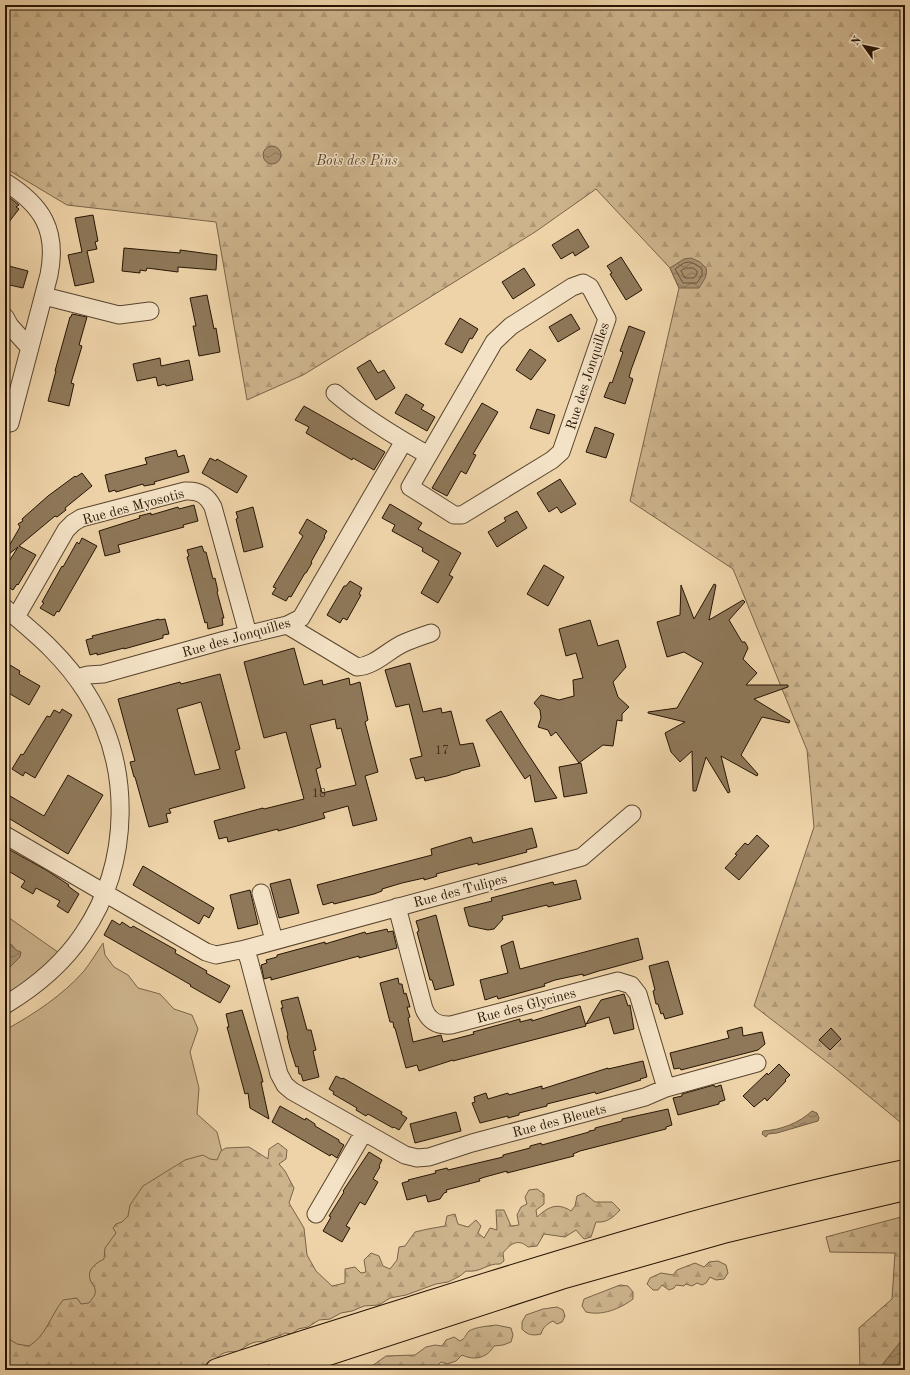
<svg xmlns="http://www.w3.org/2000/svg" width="910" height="1375" font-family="'Old Standard TT',serif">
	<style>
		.green { fill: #ccb38c; stroke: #796448 }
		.forest { fill: url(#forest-firs); stroke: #796448 }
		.water { fill: url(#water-waves); stroke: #756045 }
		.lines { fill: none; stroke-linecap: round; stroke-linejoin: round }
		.shore { stroke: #68543a; stroke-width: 1 }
		.building { fill: #8e7859; stroke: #261504; fill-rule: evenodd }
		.minor-casing { stroke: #58442d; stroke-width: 19 }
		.highway-casing { stroke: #261504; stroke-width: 24 }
		.minor { stroke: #f4e2c6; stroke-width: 17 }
		.highway { stroke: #eed3a8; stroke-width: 22 }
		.labels { text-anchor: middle; stroke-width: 3; stroke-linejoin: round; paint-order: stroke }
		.number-label { font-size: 12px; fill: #402e19 }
		.park-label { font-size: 14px; font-style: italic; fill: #58442d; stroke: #f4e2c6 }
		.street-label { font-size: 14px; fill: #261504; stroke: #f4e2c6 }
	</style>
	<defs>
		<pattern id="forest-firs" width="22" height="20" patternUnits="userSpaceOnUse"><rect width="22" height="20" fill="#ccb38c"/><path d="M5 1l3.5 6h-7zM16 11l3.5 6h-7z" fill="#af9977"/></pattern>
		<pattern id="water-waves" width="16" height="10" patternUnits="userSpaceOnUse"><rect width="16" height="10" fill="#aa9270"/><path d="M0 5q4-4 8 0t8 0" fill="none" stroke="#8a765a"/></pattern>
	</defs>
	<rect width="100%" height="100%" fill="#eed3a8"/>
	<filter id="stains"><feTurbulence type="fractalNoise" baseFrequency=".005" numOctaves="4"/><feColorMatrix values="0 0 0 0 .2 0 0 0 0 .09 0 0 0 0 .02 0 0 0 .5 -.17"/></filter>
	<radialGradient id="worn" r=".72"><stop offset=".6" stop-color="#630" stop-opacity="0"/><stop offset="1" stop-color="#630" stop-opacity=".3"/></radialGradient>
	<path class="green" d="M5 915 65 957 5 1005Z
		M103 943 105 955 114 967 128 975 138 988 160 994 174 1009 192 1015 198 1029 190 1052 199 1088 197 1114 217 1132 223 1156 66 1355 5 1370V1030C33 1015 63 995 84 971 91 962 97 952 103 943Z"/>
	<path class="forest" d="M5 5H905V1126L832 1066 754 1006 814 827 807 750 733 569 630 501 679 288 670 268 596 189 535 232 406 312 303 375 247 400 216 222 67 205 5 168Z
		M278 1143 287 1150 286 1159 279 1164 285 1171 294 1188 289 1203 304 1228 307 1255 316 1271 332 1286 345 1283V1269L355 1267 361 1273 366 1272 364 1260 371 1253 379 1256 383 1266 390 1269 397 1260 399 1247 405 1246 415 1232 428 1229 445 1226 447 1216 455 1214 458 1224 468 1227 476 1220 481 1226 478 1233 484 1238 490 1228 497 1230 496 1210H504L511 1226 519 1225 517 1215 521 1207 527 1204 525 1197 529 1190 537 1189 544 1194V1204L536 1210 537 1217C548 1207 557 1202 571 1211L575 1206 577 1196 584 1193 595 1202H612L620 1210C613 1218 606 1223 596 1222L591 1237 584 1239 576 1230 565 1237 544 1234 537 1246 528 1247C518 1238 510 1244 503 1253L504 1261 500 1264C487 1263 481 1273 466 1271L460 1276 448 1282 436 1284 406 1295 390 1298 379 1305 364 1306 352 1311 341 1313 330 1319 319 1320 308 1327 298 1329 292 1334 285 1333C278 1338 271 1336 264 1342 253 1340 246 1346 238 1352 226 1351 222 1352 214 1361H209L205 1365 186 1367 177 1370H5V1340L9 1339 17 1344 29 1346C46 1336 51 1315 63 1300L77 1298 81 1304 89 1303C91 1300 94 1297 95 1294 97 1287 91 1285 90 1279 87 1269 96 1263 104 1259L105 1248 116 1233 113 1228 116 1224 122 1222 128 1216 130 1205 143 1186 185 1160 203 1155 210 1159 217 1160 221 1151 226 1148 249 1147 268 1159 269 1149Z
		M905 1216V1370H860L859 1328 892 1299 895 1253 830 1252 826 1237Z
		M718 1261 726 1265 728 1273 724 1279 716 1280 710 1277 706 1283 702 1285 697 1283 692 1286 686 1284 684 1286 676 1285 674 1288 669 1290 662 1285 658 1290H653L647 1284 650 1278 661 1273 673 1275 677 1270 695 1263 704 1267 709 1262Z
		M620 1285 628 1286 633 1292V1299C620 1309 602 1316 586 1312L582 1306 584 1299Z
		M557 1307 563 1310 565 1316 562 1322 557 1324 553 1321C547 1324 543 1327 541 1334 533 1336 527 1335 522 1329V1322L526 1315 543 1309Z
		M496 1325 511 1328 513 1335 511 1342 503 1345 494 1346C487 1358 475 1361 462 1355L456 1361 447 1364 441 1362 437 1366 430 1365 427 1370H350L358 1367 372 1366 386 1356 415 1355 426 1347 435 1345 442 1346 446 1340 454 1337 460 1341C466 1338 465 1335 469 1331 475 1327 489 1326 496 1325Z"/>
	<path class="water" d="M263 155a9 9 0 1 1 18 0a9 9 0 1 1-18 0Z
		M691 258 700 262 706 268C708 276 703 281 699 288H679L670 268 684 259Z
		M5 941 12 945 16 950 21 952 20 957 5 972Z
		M812 1111 817 1113 819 1118 818 1121 777 1133 768 1134 766 1137 762 1134 763 1131C781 1130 799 1123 812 1111Z
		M905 1336V1355L893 1370H878Z"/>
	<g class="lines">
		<path class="shore" d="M690 262 697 265 702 269V275L697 283H683L675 269 684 263Z
			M686 268H693L697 271V274L694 278H685L681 271Z"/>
	</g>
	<path class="building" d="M5 194 19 205 16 207 19 209 5 227Z
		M93 215 98 241 95 242 97 249 87 251 94 282 75 286 68 255 82 252 75 218Z
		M578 229 589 247 575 256 573 252 561 259 552 245Z
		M124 248 180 253V250L217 255 216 270 178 267V272L147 268 146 271 140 270V273L122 271Z
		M621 257 642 290 626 300 610 274 612 273 607 266Z
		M5 265 28 271 23 288 5 284Z
		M524 268 535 285 513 299 502 282Z
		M207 295 214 329 216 328 220 352 199 356 193 326H196L190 298Z
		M72 314 87 317 79 345 82 346 71 383 74 384 69 406 48 401 56 371H55L70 317H71Z
		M571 314 580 329 558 342 549 327Z
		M460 318 478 329 472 339 470 338 462 353 445 344Z
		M629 326 645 332 631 370 629 377 633 379 625 404 604 397 610 382 612 383 623 352 620 351Z
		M530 349 546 360 531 380 516 370Z
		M160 358 161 366 189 360 193 380 166 386 165 384 158 386 156 377 137 381 133 364Z
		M370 360 378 373 384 370 395 388 376 400 357 368Z
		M406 394 424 405 421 409 435 417 427 431 395 413Z
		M482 403 498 412 473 454 476 455 466 474 461 471 447 496 432 488Z
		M304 406 385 452 374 470 353 458 352 460 306 433 309 427 295 420Z
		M537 409 555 415 549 434 530 428Z
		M595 427 614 434 606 458 586 452Z
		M176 450 178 457 184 455 189 472 154 482 155 484 144 486 143 484 116 492 115 490 109 492 105 475 147 464 145 458Z
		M210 458 216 461 217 459 247 476 237 493 202 473Z
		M82 473 92 486 65 508 66 510 57 517 55 516 19 546 36 555 18 585 17 584 13 590 5 585V568L18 547 5 557V553L20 527 18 524 23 521 22 519 48 496 75 476 76 477Z
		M560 479 576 504 561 513 557 507 549 512 537 493Z
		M390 504 422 523 418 529 461 553 449 575 453 577 438 603 421 593 439 561 422 551 423 548 392 531 395 525 382 518Z
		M194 505 198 521 183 525 184 527 118 545 120 552 105 556 99 531 140 518 139 516 151 513V515L178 507 179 509Z
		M253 507 263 547 244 552 236 519 238 518 236 512Z
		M517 511 527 528 497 547 488 532 506 521 504 518Z
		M307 519 327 531 324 536 325 537 311 562 312 563 306 573H305L291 597 289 596 286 601 272 594 276 588 273 587 303 536 299 533Z
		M82 538 97 546 59 612 57 611 54 616 40 608 44 603 42 602 62 566 63 567 77 542 79 544Z
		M202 546 204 552H206L213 579 215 578 218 591 217 592 224 618H222L223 625 208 629 207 622 205 623 187 557 189 556 187 550Z
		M544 565 564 577 548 606 527 594Z
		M350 581 362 588 359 594 361 595 347 620 343 618 340 623 327 615 344 586H346Z
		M714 584 716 585 709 620 743 600 745 602 729 620 742 642H745L748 648 743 659 757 673 746 685H788V687L754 699 790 721 789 723 762 717 741 755 758 774 757 776 721 756 730 792 728 793 706 757 696 791H693L692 751 680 762 671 752 665 733 685 722 648 713V712L677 708 703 663 684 652 667 657 657 622 680 615 681 585 694 619Z
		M159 619V620L165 619 169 634 163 635V638L124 649V648L97 655V653L90 655 86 640 93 638 92 636Z
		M590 620 598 646 618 640 626 667 613 682 618 697 629 707 622 714V721L617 720 613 746 603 745 579 763 556 732 551 736 548 730 538 727 541 718 540 710 534 703 541 695 559 700 574 696 573 680 583 678 576 653 566 656 559 629Z
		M294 648 304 685 322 680 323 685 349 678 350 685 360 682 368 720 365 722 378 772 365 776 377 820 353 826 348 806 323 813 325 818 293 827 278 831V829L228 842 227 837 219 839 214 821 263 808 264 809 304 799 286 732 264 738 244 662ZM335 719 337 729 341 728 356 785 322 793 316 769 321 767 310 725Z
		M5 662 20 671 19 674 40 686 29 705 5 691Z
		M410 663 423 712 441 708 442 713 451 711 460 745 473 743 480 766 460 771V772L447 776 425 781 424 777 416 779 410 759 422 756 409 704 396 707 385 670Z
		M220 674 240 749 235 751 245 788 169 809 171 813 166 814 168 822 149 827 135 777H134L130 762 135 761 118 699 180 682 181 684ZM201 702 220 769 195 775 177 709Z
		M62 709 72 715 35 778 25 772 23 776 12 769 21 754 23 755 47 716 50 717 54 710 60 713Z
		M501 711 522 745 557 798 535 802 530 775 525 779 486 720Z
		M581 763 587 793 564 797 559 767Z
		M68 775 103 795 68 854 5 816V793L44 816Z
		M532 828 537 847 526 850 527 852 478 865V863L466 866 436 874 437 876 431 878 424 880V878L402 883 382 889V891L374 894 334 904 333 902 323 905 317 885 432 855 431 849 471 837 473 843Z
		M757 835 769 846 739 880 725 868 737 855 735 854 745 843 748 845Z
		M5 849 9 852 10 850 46 870 69 885 68 886 79 894 68 913 57 906 60 901 36 888 33 894 21 887 25 881 5 869Z
		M143 866 214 908 209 918 204 915 199 924 133 885Z
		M290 879 299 913 279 918 270 884Z
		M576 880 581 899 548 907 547 905 502 916 503 919 494 929 488 930 469 926 464 908 492 901 491 898 533 887 553 882 554 885Z
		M250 890 258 924 238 929 230 895Z
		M436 915 454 985 435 990 432 980H430L426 965 417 932 419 931 416 921Z
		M112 920 120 925 122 922 131 928 133 926 176 950 175 953 207 971 206 973 230 986 220 1003 190 986 191 985 104 935Z
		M387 929 388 932 393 931 397 948 359 958V956L271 980V977L264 979 261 965 267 963 266 960 277 957V955L325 942V944L365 932 366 934Z
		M638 938 643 959 603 970H602L583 976V974L555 980 544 984 545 986 498 999 497 996 485 1000 480 980 508 973 501 946 513 941 520 969Z
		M668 961 683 1014 665 1019 663 1013 661 1014 658 1004H656L653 991 655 990 649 966Z
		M398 978 399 984H402L404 994 406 993 410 1007H407L410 1017 408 1018 413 1042 441 1035 443 1042 474 1034 473 1032 520 1019V1022L532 1019V1021L580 1006 586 1026 453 1061V1060L419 1071 417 1065 406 1068 395 1028H394L393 1022H390L380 983Z
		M624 994 628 1006 630 1005 634 1029 614 1034 609 1017 586 1024 601 1000Z
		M298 997 307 1030H311L316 1050 313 1051 319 1077 303 1081 301 1074H299L298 1066 296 1067 290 1048 287 1036 288 1035 281 1008H283L281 1001Z
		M242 1010 261 1074 263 1082H261L269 1119 250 1108 248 1093 245 1094 227 1027H229L226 1014Z
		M742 1027 743 1036 762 1032 765 1044 758 1050 681 1070 680 1068 674 1069 670 1053 729 1038 727 1031Z
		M831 1028 841 1039 830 1050 819 1040Z
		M643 1061 647 1077 640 1079 641 1080 596 1094 595 1092 547 1104V1106L519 1113V1115L508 1118V1116L480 1123 472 1103 475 1102 474 1097 486 1093 488 1099 508 1093 509 1095 542 1086V1089L608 1068V1069Z
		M779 1064 790 1075 785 1080 786 1081 767 1101 765 1098 754 1107 743 1096 767 1073 768 1075Z
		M336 1076 342 1079 343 1078 402 1112 401 1114 407 1118 399 1130 394 1127 393 1128 368 1114 366 1116 356 1110 357 1108 333 1094 334 1092 329 1089Z
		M714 1085 715 1087 721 1085 725 1100 719 1102V1104L678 1115 673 1098 682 1096V1094Z
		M280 1106 305 1120 306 1118 315 1124V1126L339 1140V1142L344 1145 337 1158 331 1154 330 1156 272 1122Z
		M668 1109 672 1125 666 1127V1129L580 1151 573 1154 574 1156 507 1173V1171L485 1177 479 1179 480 1181 446 1190 447 1192 444 1193 440 1199 428 1202 426 1195 407 1200 402 1183 409 1181 408 1180 436 1173 435 1171 447 1168 448 1170 503 1157V1155L530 1148V1146L541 1143 542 1145 589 1132V1131L595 1130V1128L622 1121V1119Z
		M456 1112 461 1131 415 1143 410 1124Z
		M369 1152 382 1160 379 1166 380 1167 373 1179 378 1182 365 1205 360 1202 346 1226 350 1228 342 1242 323 1231 331 1217 329 1216 344 1192 343 1191Z"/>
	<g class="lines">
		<g class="minor-casing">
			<path id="minor" d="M5 182C42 205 58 230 49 275L10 423 5 424
				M583 283 590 287 607 319 561 452 552 460 462 515H454L410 487 494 342 511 326 572 287Z
				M44 296 119 315 150 311
				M5 317 10 326 30 348
				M335 393C363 417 396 437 428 455
				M5 608C37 635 63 656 86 692 133 765 131 863 83 934 63 964 35 987 5 1005
				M16 617 66 530 73 523 81 518 185 491C199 490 207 495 213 507L248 634
				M287 625 357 667C375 666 388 650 404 643 413 639 422 636 431 633
				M77 678 88 675 103 674 225 640 287 625 301 618 404 441
				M5 835 206 952 216 955 245 949 582 857 632 814
				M261 893 274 940
				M397 907 424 1009C429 1021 438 1026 451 1025L618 981 631 985 638 994 666 1088
				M245 949 249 960 279 1074 285 1085 292 1091 405 1155 417 1158 429 1157 472 1143 645 1097 666 1088 757 1063
				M316 1214 364 1132"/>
		</g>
		<g class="highway-casing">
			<path id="highway" d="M217 1370C285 1347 354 1326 423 1304 582 1254 741 1205 905 1171
				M279 1370 561 1278 727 1231 905 1189"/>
		</g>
		<use href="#minor" class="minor"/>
		<use href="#highway" class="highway"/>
	</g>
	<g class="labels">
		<g class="number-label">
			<text x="442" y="754">17</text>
			<text x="319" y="797">18</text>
		</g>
		<g class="park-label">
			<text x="357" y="165">Bois des Pins</text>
		</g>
		<g class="street-label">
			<text transform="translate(587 376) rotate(-72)" y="5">Rue des Jonquilles</text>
			<text transform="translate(133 506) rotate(-15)" y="5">Rue des Myosotis</text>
			<text transform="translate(236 637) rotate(-16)" y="5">Rue des Jonquilles</text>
			<text transform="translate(460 890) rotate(-15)" y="5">Rue des Tulipes</text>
			<text transform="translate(526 1005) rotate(-15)" y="5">Rue des Glycines</text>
			<text transform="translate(559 1120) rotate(-15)" y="5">Rue des Bleuets</text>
		</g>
	</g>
	<rect width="910" height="1375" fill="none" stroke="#eed3a8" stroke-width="20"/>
	<rect x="6" y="6" width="898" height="1363" fill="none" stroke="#261504" stroke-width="2"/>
	<rect x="10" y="10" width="890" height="1355" fill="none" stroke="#261504"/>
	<g transform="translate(864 46) rotate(303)" stroke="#f4e2c6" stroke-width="3" paint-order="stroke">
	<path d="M0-3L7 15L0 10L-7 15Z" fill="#261504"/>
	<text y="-6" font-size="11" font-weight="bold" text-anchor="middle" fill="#261504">N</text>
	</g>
	<rect width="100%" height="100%" filter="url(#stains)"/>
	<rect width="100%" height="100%" fill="url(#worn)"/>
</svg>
